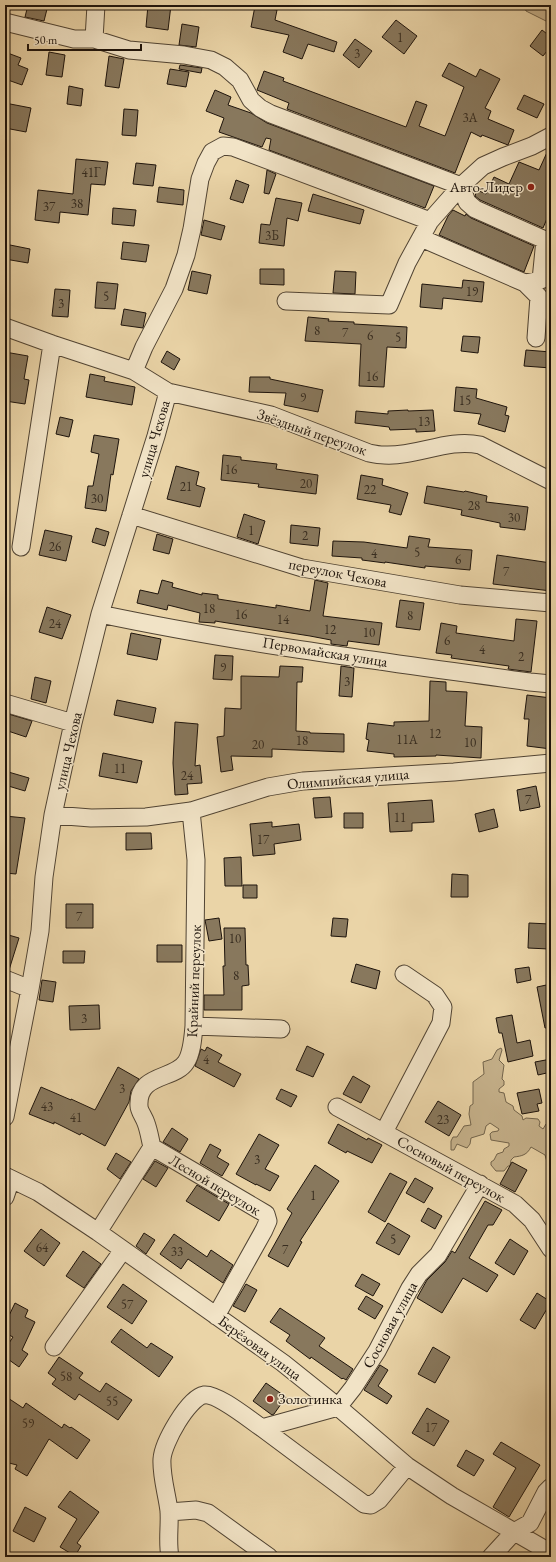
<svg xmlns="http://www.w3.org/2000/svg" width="556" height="1562" font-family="'EB Garamond',serif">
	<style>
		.green { fill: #c7b38d; stroke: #72644c }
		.building { fill: #88785d; stroke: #1e140c }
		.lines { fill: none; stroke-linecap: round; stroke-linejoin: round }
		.minor-casing { stroke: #514433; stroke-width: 19 }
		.minor { stroke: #f1e3c6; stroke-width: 17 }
		.poi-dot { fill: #8f2418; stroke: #f1e3c6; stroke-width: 1.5 }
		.labels { text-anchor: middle; stroke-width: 3; stroke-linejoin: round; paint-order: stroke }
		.number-label { font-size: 13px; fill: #382d20 }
		.poi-label { font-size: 15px; fill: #1e140c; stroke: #f1e3c6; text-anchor: end }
		.street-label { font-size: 15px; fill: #1e140c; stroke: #f1e3c6 }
	</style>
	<rect width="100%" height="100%" fill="#ead4a7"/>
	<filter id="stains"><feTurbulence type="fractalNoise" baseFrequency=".005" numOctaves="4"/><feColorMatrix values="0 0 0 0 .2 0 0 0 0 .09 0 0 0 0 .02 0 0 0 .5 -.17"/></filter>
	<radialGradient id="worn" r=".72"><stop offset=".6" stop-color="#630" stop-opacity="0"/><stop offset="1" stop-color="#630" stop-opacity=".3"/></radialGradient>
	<path class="green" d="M524 5H551V26L546 21 526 11Z
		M501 1048 502 1050 499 1060 504 1065 502 1079 504 1081V1085L499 1089V1092L504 1093 506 1102 513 1106 514 1110 522 1116 523 1120 526 1118 538 1119 540 1122 539 1126 543 1129 546 1124H551V1165L547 1162 545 1155 531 1147C527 1155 522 1156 514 1157L511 1160 510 1166H508L504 1171H496L491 1165V1162L494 1160 497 1154 503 1152 504 1149 509 1146V1143L491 1140 490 1134 492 1132 498 1131 499 1129 490 1123 486 1126 484 1134 471 1138 470 1144 467 1148 457 1144 454 1150H451V1141L453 1137H457L464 1126 471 1125 469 1114 470 1106 473 1104V1082L484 1074 483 1062 492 1059 497 1050Z"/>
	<path class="building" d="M28 5H48L44 21 25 17Z
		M148 5H171L168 30 146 27Z
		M255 6 277 10 275 20 337 42 334 52 308 44 302 59 283 52 289 35 251 27Z
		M396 20 417 36 404 54 382 37Z
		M182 24 199 27 196 47 179 45Z
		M542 30 551 37V46L543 56 530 46Z
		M355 39 372 51 359 68 343 55Z
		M5 52 21 58 18 65 28 69 22 85 5 79Z
		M49 52 65 55 62 77 46 75Z
		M109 56 124 59 119 88 105 86Z
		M449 63 476 77 480 69 500 79 485 108 491 111 488 119 514 130 508 145 482 135 481 137 471 132 455 173 287 109 289 103 257 90 264 71 284 78 283 81 406 127 416 101 427 105 419 126 445 136 464 87 442 76Z
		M180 65 202 68 201 73 179 69Z
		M170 69 189 72 186 87 167 84Z
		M69 86 83 89 81 106 67 104Z
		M215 90 231 97 228 105 251 113 267 123 434 186 425 208 269 150 271 139 266 138 262 147 219 132 224 118 206 111Z
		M524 95 544 104 537 118 517 109Z
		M5 103 31 108 26 132 5 128Z
		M124 109 138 110 136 136 122 135Z
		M551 147V209L543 228 480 200 475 196 477 190 486 194 494 177 509 184 519 162 539 170 549 148Z
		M76 159 108 162 105 185 91 184 88 215 60 212 59 223 35 220 38 190 73 194Z
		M136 163 156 165 153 186 133 184Z
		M267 170 276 174 269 194 264 193Z
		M236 180 249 185 243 203 230 199Z
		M159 187 184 190 183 205 157 202Z
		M313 194 364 210 360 224 308 211Z
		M276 198 302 203 298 221 287 218 284 246 259 243 261 224 270 225Z
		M113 208 136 210 134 226 112 224Z
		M453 210 465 216 466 214 471 218 534 246 524 272 439 235 448 216Z
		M204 220 225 226 221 240 201 235Z
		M123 242 149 245 146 262 121 259Z
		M5 244 30 249 28 263 5 259Z
		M260 269H284V285L260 284Z
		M192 271 211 275 207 294 188 290Z
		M335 271 356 272 355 294 333 293Z
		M463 280 484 282 482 302 443 298 442 309 420 307 422 284 462 288Z
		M97 282 118 284 115 309 95 308Z
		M55 289 70 290 68 317 52 316Z
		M124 309 146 313 143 328 121 325Z
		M308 317 329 319 328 321 354 322V324L407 327 406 348 387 347 384 387 359 386 361 344 305 341Z
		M463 336 480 337 478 353 461 351Z
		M526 350 551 352V368L524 366Z
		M167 351 180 359 174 370 161 362Z
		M5 352 28 356 24 379 29 380 25 404 5 401Z
		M90 374 105 377 104 381 135 387 132 405 86 397Z
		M250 377H270V379L323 390 318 412 284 405 286 393 249 392Z
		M456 387 477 389 476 398 507 407 505 415 509 416 505 432 478 424 481 414 454 411Z
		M408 410V411L433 410 435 431 416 432V429L390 430 389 427 355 423 356 411 388 414V411Z
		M60 417 73 420 69 437 56 434Z
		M94 435 119 439 113 475 111 474 106 511 85 508 88 486H93L99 454 91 452Z
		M223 455 241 457V460L277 464 276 469 318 475 316 494 258 487 259 484 221 480Z
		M176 466 199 472 196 485 205 488 200 507 167 499Z
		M361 475 383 479 382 485 408 493 401 515 389 512 391 505 357 499Z
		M427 486 464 492 465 491 487 496 486 502 528 507 525 530 500 527V523L461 515 462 510 424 503Z
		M244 514 265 521 258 544 237 537Z
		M291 525 320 528 318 546 290 543Z
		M96 528 109 532 105 546 92 542Z
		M45 530 72 536 66 561 39 555Z
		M157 534 173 539 169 554 153 550Z
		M409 536 430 539 428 547 472 550 470 570 425 566V568L385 562V563L362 560V558L332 556 333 541 364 542 407 548Z
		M497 555 551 563V591L493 584Z
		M162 580 173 583 172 587 202 595V593L218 595V599L276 608V605L310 611 315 580 328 583 323 616 382 623 379 645 348 641 347 646 331 644V640L310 636 215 621V623L199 622 200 613 168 605 167 610 137 603 140 590 158 594Z
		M400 600 424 603 420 630 396 627Z
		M47 607 71 615 62 639 39 632Z
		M516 619 537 621 531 672 508 669 509 666 451 658 452 655 436 653 441 623 457 626 456 633 514 641Z
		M131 633 161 639 157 660 127 654Z
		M215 655 233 656 232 680 213 679Z
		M280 666 303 667 302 682H297L296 731 310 732V733L344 734V752L272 749V757L231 756 233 770 221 772 217 737 224 736 225 708 241 709V676L279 677Z
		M341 666 354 668 352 697 339 696Z
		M35 677 51 681 46 703 31 699Z
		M430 681 446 682V691L467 692 465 726 482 727 481 758 436 755V756L394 757V754L367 751 369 740 366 739 368 723 394 726V722L429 721Z
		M527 695 551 698V749L527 746 529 719H524Z
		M117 700 156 708 153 723 114 715Z
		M5 713 32 721 26 737 5 730Z
		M175 722 198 724 195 766 200 765 202 783 187 784 188 794 175 795 173 763Z
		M103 753 142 761 137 783 99 776Z
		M5 771 29 778 25 791 5 785Z
		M536 786 540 807 520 811 517 790Z
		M330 797 332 817 315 818 313 798Z
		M432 800 434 822 412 823V831L390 832 388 803Z
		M494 809 498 827 479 832 475 814Z
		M344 813H363V828H344Z
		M5 816 25 818 16 874 5 873Z
		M272 822V827L299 824 301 840 274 844 275 854 253 856 250 824Z
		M126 833H151L152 849 126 850Z
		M241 857 242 886H225L224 858Z
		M452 874 468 875V897H451Z
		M243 885H257V898H243Z
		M66 904H93V928H66Z
		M219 918 222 939 209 941 205 920Z
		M333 918 348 919 346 937 331 936Z
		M529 923 550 924 549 949 528 948Z
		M224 928H245L246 965H248L249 985 242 986V1010H204V995H224L223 966H225Z
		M5 934 19 938 9 970 5 969Z
		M157 945H182V962H157Z
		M63 951H85L84 963H63Z
		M356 964 380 971 376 989 351 982Z
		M529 967 531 980 517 983 515 969Z
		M42 980 56 982 53 1002 39 1000Z
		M551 984V1027L545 1028 537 987Z
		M99 1005 100 1029 70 1030 69 1006Z
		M512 1015 517 1043 530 1040 533 1056 508 1062 502 1033H499L496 1018Z
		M307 1046 324 1054 313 1077 296 1070Z
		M207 1047 222 1055 218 1062 241 1074 234 1087 195 1066 201 1049 205 1051Z
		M551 1059V1072L538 1075 535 1062Z
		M118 1067 139 1079 131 1091 129 1102 105 1146 81 1133 80 1135 54 1122V1124L29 1114 41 1087 71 1100V1099L95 1110Z
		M353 1076 370 1086 361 1103 343 1094Z
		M281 1089 297 1096 291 1107 276 1099Z
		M539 1089 542 1103 537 1104 539 1111 522 1114 517 1093Z
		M438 1101 461 1115 449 1136 425 1122Z
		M338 1124 367 1140 368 1138 382 1145 372 1163 347 1151 346 1153 328 1143Z
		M172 1128 188 1139 180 1152 163 1142Z
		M259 1134 279 1145 265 1169 279 1176 270 1191 256 1184V1185L236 1174Z
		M210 1144 221 1150 217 1157 229 1164 222 1176 200 1163Z
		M116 1153 131 1162 120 1179 107 1169Z
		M155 1161 168 1168 156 1187 143 1179Z
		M512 1162 527 1170 515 1192 500 1184Z
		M315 1165 339 1181 300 1241 302 1242 288 1267 268 1256 292 1213 287 1209Z
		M390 1173 407 1182 385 1222 368 1212Z
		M415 1178 433 1188 424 1203 406 1193Z
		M197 1185 229 1204 219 1221 186 1201Z
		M485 1201 502 1210 493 1225H488L469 1258 498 1275 487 1292 463 1278 442 1313 417 1298 427 1280 445 1262 452 1251 455 1253Z
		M428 1208 442 1216 435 1229 421 1221Z
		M388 1223 410 1236 399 1255 376 1243Z
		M41 1229 60 1243 44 1266 24 1251Z
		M144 1233 155 1240 146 1254 136 1246Z
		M174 1234 207 1257 211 1250 233 1265 223 1283 188 1259 181 1269 160 1254Z
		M510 1239 528 1251 514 1275 495 1263Z
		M83 1251 101 1264 84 1288 66 1276Z
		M362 1274 380 1284 373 1296 355 1286Z
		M123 1284 147 1301 132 1324 107 1307Z
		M246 1284 257 1290 245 1312 233 1306Z
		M537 1293 551 1302 535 1329 520 1320Z
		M366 1296 383 1306 375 1319 358 1309Z
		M15 1303 28 1310 25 1317 35 1322 22 1350 28 1354 19 1367 5 1357V1349L13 1337 5 1333V1324Z
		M280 1308 325 1338 319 1346 353 1369 346 1380 343 1378 342 1379 311 1357 310 1359 286 1341 290 1335 270 1322Z
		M121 1329 147 1348 151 1343 173 1357 159 1377 111 1342Z
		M433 1347 450 1357 435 1383 418 1374Z
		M59 1357 83 1373 79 1378 100 1392 106 1383 132 1400 118 1420 79 1394 75 1400 52 1384 56 1379 48 1373Z
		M380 1365 388 1370 378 1386 392 1396 387 1404 364 1390Z
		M266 1383 286 1397 274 1414 272 1415 253 1401Z
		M5 1396 23 1408 26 1403 62 1428 64 1424 70 1428 71 1427 90 1440 77 1459 49 1439 27 1476 15 1469 17 1465 5 1462Z
		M427 1408 449 1421 434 1446 412 1433Z
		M501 1442 540 1465 509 1517 493 1507 516 1468 493 1454Z
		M466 1450 484 1460 474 1476 457 1466Z
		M70 1491 99 1512 77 1543 81 1546 75 1556 60 1547 77 1519 58 1507Z
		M25 1507 46 1518 34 1542 13 1531Z"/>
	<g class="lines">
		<g class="minor-casing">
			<path id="minor" d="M5 22 74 39H94L129 50 184 55 211 60 225 67 240 80 251 100 260 108 271 114 461 186 483 166 503 157 532 146 551 136
				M94 39 96 5
				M461 186 467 202 475 209 545 240 551 239
				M421 238 525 283 541 280 545 240
				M525 283 539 297 536 338
				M286 301 389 305 407 263 430 221
				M5 327 52 344 134 371 168 392 271 415 369 453C374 454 379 455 384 455 417 457 447 438 480 445L551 481
				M134 371 144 347 174 289 186 255 192 229 200 179 206 163 212 152 223 146 233 147 430 221 461 186
				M131 515 302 568 460 595 551 603
				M21 547 52 344
				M100 614C242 644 386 662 530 682L551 684
				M5 703 73 723
				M53 815 91 818 146 817 191 811 268 787 303 781 454 772 551 763
				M5 979 30 989
				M194 1026 281 1029
				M337 1107 515 1204 532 1220 551 1249
				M5 1117 30 989 40 931 44 877 53 815 73 723 100 614 156 436 168 392
				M384 1132 441 1023 443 1007 435 995 404 974
				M152 1147C150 1139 149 1131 146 1123 144 1117 139 1111 139 1106 137 1073 175 1080 186 1062 192 1053 193 1037 194 1026L196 860 191 811
				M5 1176 38 1192 98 1232 283 1363 338 1407 407 1466 452 1496 551 1553
				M5 1197 11 1179
				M98 1232 152 1147 266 1214 268 1221 264 1230 216 1316
				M54 1347 123 1250
				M262 1428 364 1504 371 1505 379 1500 407 1466
				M169 1512 196 1510 208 1513 269 1557
				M170 1557C167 1542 170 1526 169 1511 167 1494 161 1476 162 1459 163 1443 188 1398 204 1395 217 1393 250 1420 262 1428L338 1407 353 1388 377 1351 410 1288 419 1274 438 1255 480 1184
				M491 1557 514 1532 530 1523 546 1492 551 1487"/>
		</g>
		<use href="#minor" class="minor"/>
	</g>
	<g class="poi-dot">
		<circle cx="531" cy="187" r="4"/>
		<circle cx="270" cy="1399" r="4"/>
	</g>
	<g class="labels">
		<g class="number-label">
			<text x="400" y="42">1</text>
			<text x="357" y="58">3</text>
			<text x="470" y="122">3А</text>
			<text x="91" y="177">41Г</text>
			<text x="77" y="208">38</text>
			<text x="49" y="211">37</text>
			<text x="272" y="240">3Б</text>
			<text x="472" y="296">19</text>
			<text x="106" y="301">5</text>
			<text x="61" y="308">3</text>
			<text x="317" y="335">8</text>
			<text x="345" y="337">7</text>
			<text x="370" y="340">6</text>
			<text x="398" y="342">5</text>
			<text x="372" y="381">16</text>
			<text x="303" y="402">9</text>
			<text x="465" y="405">15</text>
			<text x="424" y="426">13</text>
			<text x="231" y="474">16</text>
			<text x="306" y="488">20</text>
			<text x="186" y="491">21</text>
			<text x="370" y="494">22</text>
			<text x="97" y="503">30</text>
			<text x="474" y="510">28</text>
			<text x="514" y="522">30</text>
			<text x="251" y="535">1</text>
			<text x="305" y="540">2</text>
			<text x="55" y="551">26</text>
			<text x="417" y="557">5</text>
			<text x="374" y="558">4</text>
			<text x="458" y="564">6</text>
			<text x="506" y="576">7</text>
			<text x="209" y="613">18</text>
			<text x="241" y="619">16</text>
			<text x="410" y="620">8</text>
			<text x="283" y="624">14</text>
			<text x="55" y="628">24</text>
			<text x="330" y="634">12</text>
			<text x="369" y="637">10</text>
			<text x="447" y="645">6</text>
			<text x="482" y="654">4</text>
			<text x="521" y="661">2</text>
			<text x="223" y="672">9</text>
			<text x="347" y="686">3</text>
			<text x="435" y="738">12</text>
			<text x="407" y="744">11А</text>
			<text x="302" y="745">18</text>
			<text x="470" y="747">10</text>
			<text x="258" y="749">20</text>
			<text x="120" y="773">11</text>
			<text x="187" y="780">24</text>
			<text x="528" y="804">7</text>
			<text x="400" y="822">11</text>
			<text x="263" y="844">17</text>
			<text x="79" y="921">7</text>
			<text x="235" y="943">10</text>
			<text x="236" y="980">8</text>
			<text x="84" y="1023">3</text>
			<text x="206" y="1064">4</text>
			<text x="122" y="1093">3</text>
			<text x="47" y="1111">43</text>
			<text x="76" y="1122">41</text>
			<text x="443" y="1124">23</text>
			<text x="257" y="1164">3</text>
			<text x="313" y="1200">1</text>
			<text x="393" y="1244">5</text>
			<text x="42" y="1252">64</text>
			<text x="285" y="1254">7</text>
			<text x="177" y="1256">33</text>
			<text x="127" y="1309">57</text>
			<text x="66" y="1381">58</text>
			<text x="112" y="1406">55</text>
			<text x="28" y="1428">59</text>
			<text x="431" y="1432">17</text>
		</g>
		<g class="poi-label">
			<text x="523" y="192">Авто-Лидер</text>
			<text x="278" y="1404" text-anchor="start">Золотинка</text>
		</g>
		<g class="street-label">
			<text transform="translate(312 432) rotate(19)" y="5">Звёздный переулок</text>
			<text transform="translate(154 439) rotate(-74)" y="5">улица Чехова</text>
			<text transform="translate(338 573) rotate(11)" y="5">переулок Чехова</text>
			<text transform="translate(325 652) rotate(9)" y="5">Первомайская улица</text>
			<text transform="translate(68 751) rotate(-77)" y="5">улица Чехова</text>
			<text transform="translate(348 779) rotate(-5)" y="5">Олимпийская улица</text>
			<text transform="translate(194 981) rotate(-88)" y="5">Крайний переулок</text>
			<text transform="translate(451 1169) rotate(29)" y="5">Сосновый переулок</text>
			<text transform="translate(215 1185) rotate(31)" y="5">Лесной переулок</text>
			<text transform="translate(390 1325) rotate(-61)" y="5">Сосновая улица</text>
			<text transform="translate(260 1348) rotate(36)" y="5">Берёзовая улица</text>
		</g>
	</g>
	<rect width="556" height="1562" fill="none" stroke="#ead4a7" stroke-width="20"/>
	<rect x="6" y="6" width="544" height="1550" fill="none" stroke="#1e140c" stroke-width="2"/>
	<rect x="10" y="10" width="536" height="1542" fill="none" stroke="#1e140c"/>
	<path d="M28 44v6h113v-6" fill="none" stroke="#1e140c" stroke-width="2"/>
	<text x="34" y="44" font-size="12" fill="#1e140c" stroke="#f1e3c6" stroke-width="3" paint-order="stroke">50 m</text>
	<rect width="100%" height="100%" filter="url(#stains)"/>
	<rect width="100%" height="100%" fill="url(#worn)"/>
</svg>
